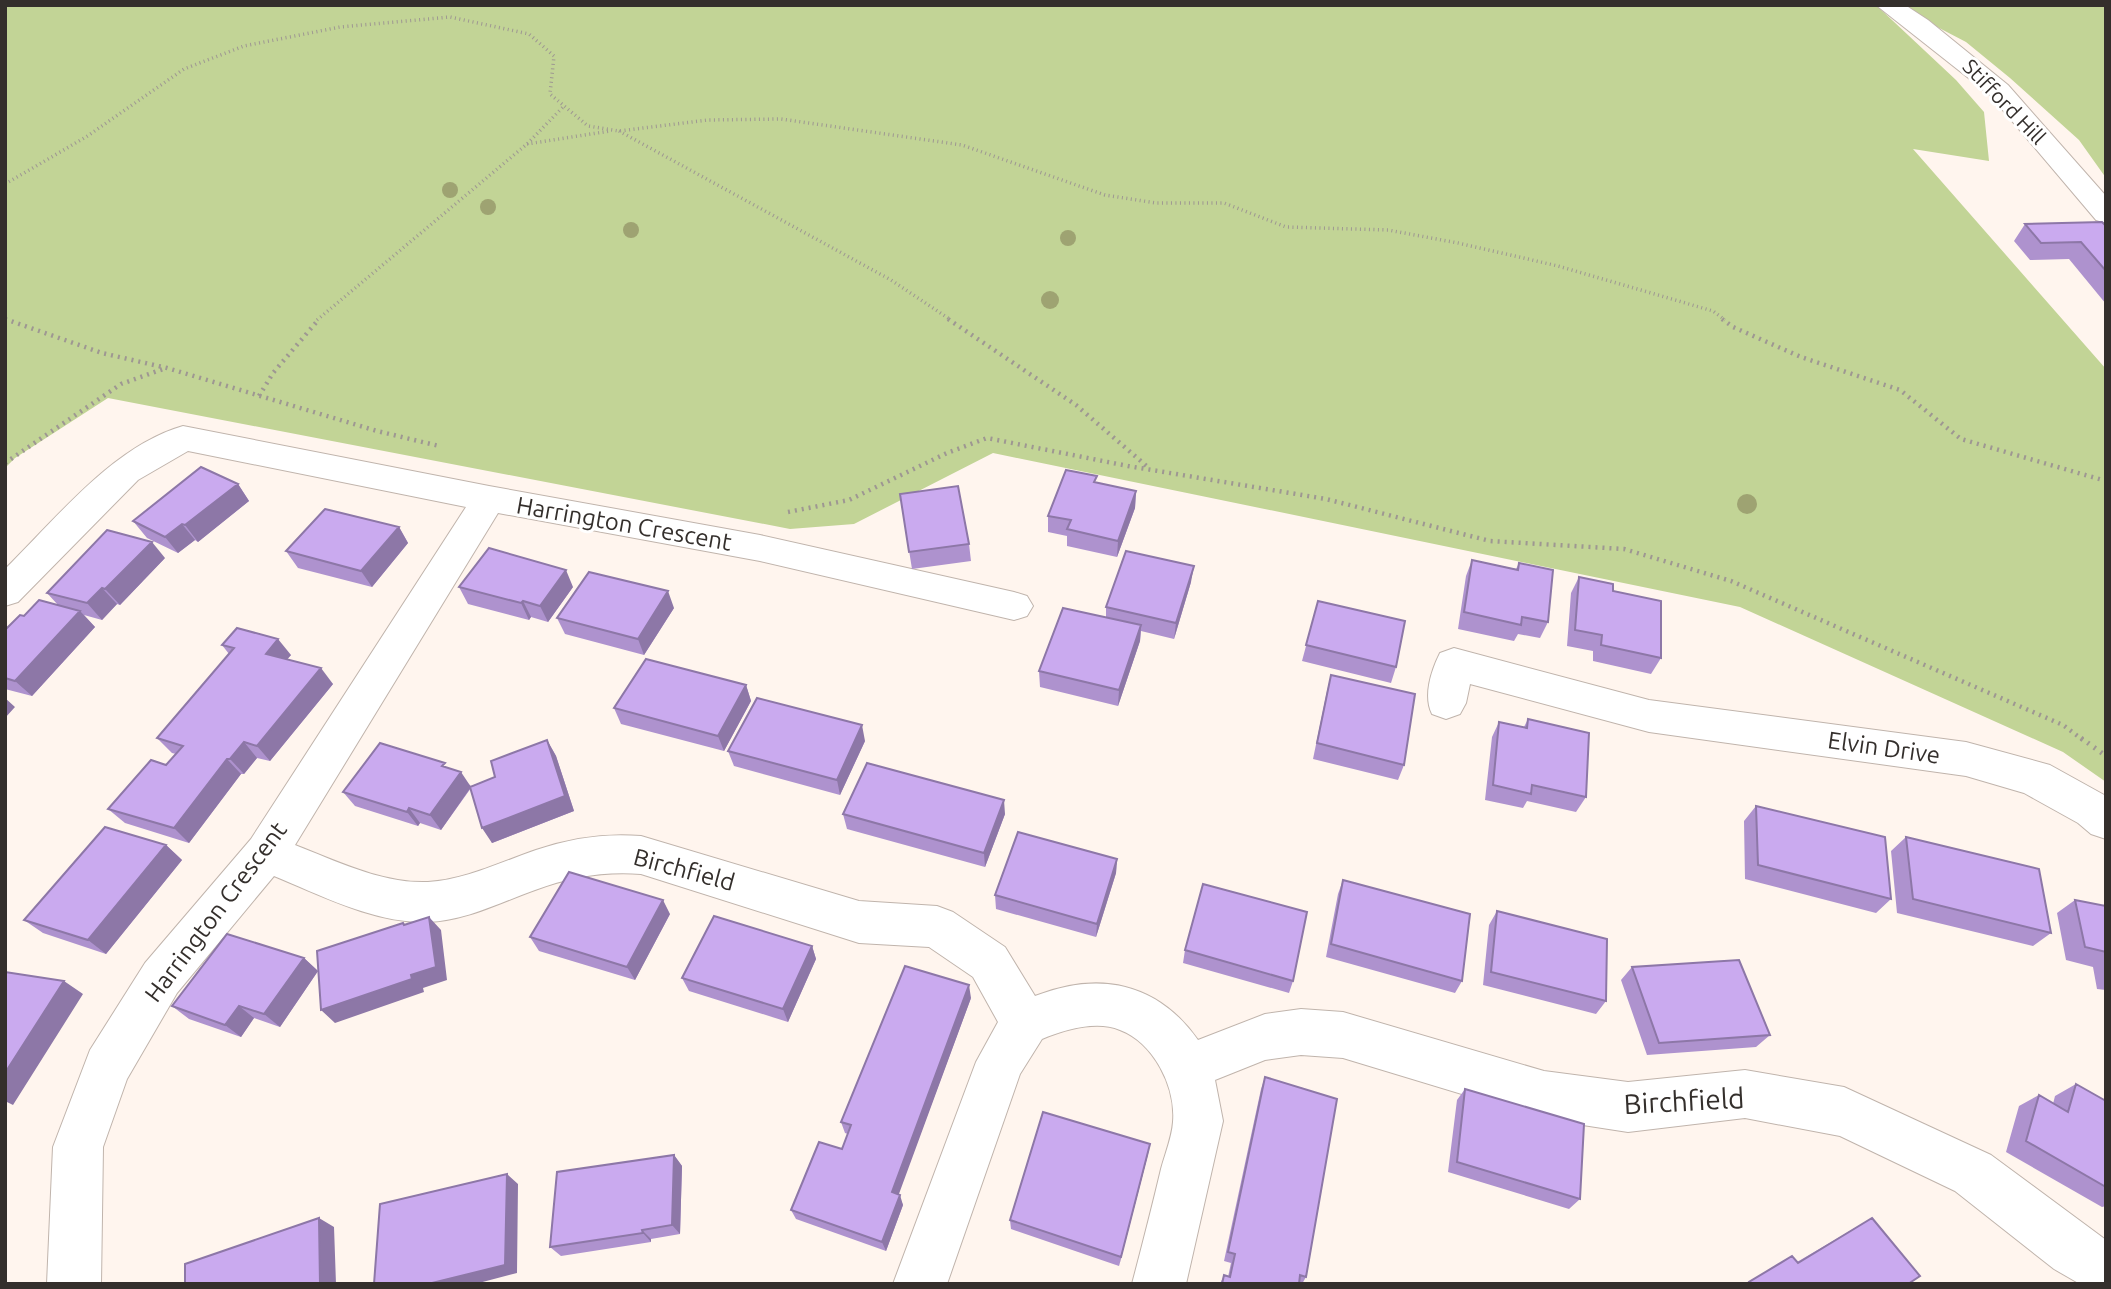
<svg xmlns="http://www.w3.org/2000/svg" width="2111" height="1289" font-family="Ubuntu,sans-serif">
	<style>
		.green { fill: #c2d496 }
		.lines { fill: none; stroke-linecap: round; stroke-linejoin: round }
		.minor-casing { stroke: #c0b4ac; stroke-width: 2 }
		.path-far2 { stroke: #9e9792; stroke-width: 3.5; stroke-dasharray: 1 3.5; stroke-linecap: butt }
		.path-far1 { stroke: #9e9792; stroke-width: 4.5; stroke-dasharray: 2 5; stroke-linecap: butt }
		.path { stroke: #9e9792; stroke-width: 5; stroke-dasharray: 2 6; stroke-linecap: butt }
		.minor { fill: #fff; fill-rule: evenodd }
		.tree { fill: #9ea372 }
		.wall { fill: #ae92ce }
		.shaded-wall { fill: #8d77a7 }
		.building { fill: #caaaef; stroke: #8d77a7; stroke-width: 2 }
		.labels { text-anchor: middle; stroke-width: 6; stroke-linejoin: round; paint-order: stroke }
		.far-street-label { font-size: 21px; fill: #342f2c; stroke: #fff }
		.street-label { font-size: 24px; fill: #342f2c; stroke: #fff }
		.near-street-label { font-size: 28px; fill: #342f2c; stroke: #fff }
	</style>
	<rect width="100%" height="100%" fill="#fff5ee"/>
	<path class="green" d="M5 5H1876L1956 80 1984 112 1989 161 1913 149 2106 369V782L2063 752 1740 607 993 453 854 524 790 529 108 398 15 458 5 468Z
		M1895 5H2106V178L2079 140 2010 78 1966 42Z"/>
	<g class="lines">
		<g class="minor-casing">
			<path id="minor" d="M1876 5H1905L1928 20 2008 85 2106 196V223L2096 220 1990 95Z
				M183 426 489 486 760 535 1014 592 1027 596 1033 606 1027 616 1014 620 760 561 498 513 295 845C336 861 383 884 428 882 465 880 501 862 536 850 571 838 604 833 641 836L859 901 937 906 953 912 1005 947 1035 996C1099 971 1157 982 1198 1040L1265 1014 1301 1009 1343 1012 1544 1071 1628 1082 1745 1070 1844 1087 1991 1155 2106 1240V1284H2080L2054 1269 1955 1191 1840 1136 1745 1118 1628 1132 1544 1119 1343 1058 1301 1055 1265 1060 1215 1080 1223 1121 1186 1284H1132C1142 1246 1152 1207 1161 1169 1165 1154 1172 1137 1173 1122 1176 1087 1154 1043 1120 1030 1096 1020 1064 1030 1042 1039L1020 1074 947 1284H893L976 1062 998 1022 973 977 929 947 859 943 641 874C604 871 570 877 535 890 501 902 465 921 428 922 376 924 320 895 274 876L177 993 127 1079 103 1147 101 1284H47L53 1147 90 1050 145 963 251 839 466 507 188 451 138 480 18 602 5 606V569C56 519 113 446 183 426Z
				M1454 648 1649 700 1966 742 2050 765 2106 796V839L2091 834 2078 823 2024 793 1966 776 1649 732 1470 684 1466 703 1460 714 1446 719 1432 714C1423 696 1431 671 1440 653Z"/>
		</g>
		<path class="path-far2" d="M619 131 891 280 951 320
			M527 144 610 131
			M5 184 86 137 184 69 244 46 340 27 450 17 529 34 554 56 550 94 588 126 619 131 708 120 781 119 962 145 1105 195 1156 203H1224L1286 227 1388 230 1458 243 1558 266 1713 311 1725 320
			M5 319 9 320
			M317 320 527 144 564 106"/>
		<path class="path-far1" d="M5 319 102 353 167 368 377 431 439 446
			M948 319 1076 405 1150 469
			M1722 319 1733 327 1801 357 1900 390 1961 439 2106 481
			M259 396 273 373 319 319
			M5 463 121 384 166 368
			M788 512 849 500 947 453 987 438 1128 466 1326 499 1490 541 1624 549 1731 581 2063 725 2083 740"/>
		<path class="path" d="M2081 738 2106 756"/>
		<use href="#minor" class="minor"/>
	</g>
	<g class="tree">
		<circle cx="450" cy="190" r="8"/>
		<circle cx="488" cy="207" r="8"/>
		<circle cx="631" cy="230" r="8"/>
		<circle cx="1068" cy="238" r="8"/>
		<circle cx="1050" cy="300" r="9"/>
		<circle cx="1747" cy="504" r="10"/>
	</g>
	<path class="wall" d="M2025 224 2106 226V304L2069 259 2030 260 2014 241Z
		M1097 483 1136 491 1135 508 1117 557 1067 546V536L1048 532V516Z
		M238 484 249 501 198 542 195 540 178 553 147 538 133 521Z
		M900 494 969 544 971 561 912 569Z
		M399 527 408 543 372 587 298 568 286 551Z
		M165 558 120 605 117 604 102 620 84 615 95 627 32 696 5 689V630L24 616 58 605 47 593Z
		M1472 560 1516 569 1519 563 1548 622 1540 638 1518 634 1514 641 1458 629 1466 576Z
		M1579 577 1613 591 1661 658 1651 674 1593 661V651L1567 646 1571 593Z
		M1191 582 1174 639 1141 631 1140 641 1118 706 1040 687 1039 671 1106 617V607Z
		M459 587H573L548 622 531 617 529 620 468 604Z
		M1318 601 1396 667 1391 683 1302 661Z
		M674 608 644 655 565 634 557 618Z
		M222 645 291 655 287 659 333 684 270 761 257 758 244 774H241L189 843 125 823 108 809 166 765 176 754 172 753 157 738 229 654Z
		M1331 675 1404 765 1398 780 1313 759 1327 691Z
		M746 685 751 701 724 751 621 724 614 708Z
		M1528 719 1586 797 1576 812 1527 801 1523 808 1485 800 1492 737 1499 722 1524 727Z
		M547 740 556 756 574 811 492 843 471 788 441 830 420 823 418 826 355 806 343 792 449 768 471 786 495 777Z
		M865 741 840 795 734 766 728 751Z
		M1756 806 1891 899 1876 913 1745 879 1744 821Z
		M843 814H1005L985 867 847 829Z
		M1906 837 2051 933 2033 946 1897 913 1891 851Z
		M166 845 182 860 106 954 43 933 24 920Z
		M1117 859 1116 873 1096 937 996 909 995 895Z
		M1343 880 1462 981 1455 993 1326 957 1338 894Z
		M2075 900 2102 906 2106 903V990L2097 989 2093 967 2066 960 2057 913Z
		M1497 911 1606 1001 1596 1014 1483 985 1489 925Z
		M670 914 635 980 539 951 530 937Z
		M812 946 816 959 788 1022 689 991 682 978Z
		M1185 950 1293 981 1289 993 1183 963Z
		M304 958 318 971 280 1027 254 1018 241 1037 189 1019 172 1006Z
		M1632 967 1770 1035 1756 1047 1647 1055 1621 980Z
		M971 998 898 1194 903 1205 886 1251 796 1219 791 1210 842 1149 848 1134 845 1133 841 1122Z
		M1265 1077 1306 1277 1302 1284H1220L1224 1275 1228 1277 1231 1263 1224 1261 1261 1089Z
		M2076 1084 2106 1101V1206L2102 1207 2006 1152 2019 1106 2039 1095 2053 1104 2055 1096Z
		M1465 1089 1580 1199 1569 1209 1448 1172 1457 1100Z
		M1148 1154 1119 1266 1011 1229 1010 1220Z
		M674 1155 682 1166 680 1234 651 1239V1242L561 1256 550 1247Z
		M1872 1218 1908 1284H1745L1792 1256 1797 1262Z"/>
	<path class="shaded-wall" d="M238 484 249 501 198 542 185 525Z
		M1136 491 1135 508 1117 557 1118 541Z
		M182 524 195 540 178 553 165 537Z
		M399 527 408 543 372 587 361 571Z
		M152 542 165 558 120 605 105 589Z
		M1194 566 1191 582 1174 639 1176 623Z
		M566 570 573 587 548 622 540 606Z
		M102 588 117 604 102 620 87 603Z
		M668 591 674 608 644 655 638 639Z
		M523 601 531 617 529 620 521 603Z
		M80 611 95 627 32 696 15 681Z
		M1141 625 1140 641 1118 706 1119 690Z
		M278 639 291 655 278 670 266 654Z
		M321 668 333 684 270 761 257 746Z
		M746 685 751 701 724 751 718 736Z
		M5 698 15 707 5 718Z
		M862 725 865 741 840 795 837 780Z
		M547 740 556 756 574 811 492 843 482 828Z
		M244 742 257 758 244 774 230 759Z
		M227 759 241 774 189 843 174 828Z
		M461 772 471 787 441 830 430 815Z
		M1004 800 1005 814 985 867 984 853Z
		M409 808 420 823 418 826 407 812Z
		M166 845 182 860 106 954 88 940Z
		M1117 859 1116 873 1096 937 1097 924Z
		M663 900 670 914 635 980 627 967Z
		M429 917 441 930 447 980 423 988 424 992 335 1023 321 1010Z
		M812 946 816 959 788 1022 783 1009Z
		M304 958 318 971 280 1027 264 1014Z
		M64 981 83 994 13 1105 5 1101V1073Z
		M969 985 971 998 896 1202 892 1192Z
		M239 1006 254 1018 241 1037 225 1025Z
		M1150 1144 1148 1154 1119 1266 1121 1257Z
		M674 1155 682 1166 680 1234 672 1225Z
		M507 1174 518 1184 517 1273 475 1284H428Z
		M900 1195 903 1205 886 1251 882 1242Z
		M319 1218 334 1227 336 1284H320Z
		M642 1230 651 1239V1242L643 1233Z"/>
	<path class="building" d="M2102 222 2106 226V271L2081 242 2041 243 2025 224Z
		M201 467 238 484 185 525 182 524 165 537 133 521Z
		M1066 470 1097 476 1094 482 1136 491 1118 541 1067 529 1071 520 1048 516Z
		M958 486 969 544 909 552 900 494Z
		M325 509 399 527 361 571 286 551Z
		M107 530 152 542 105 589 102 588 87 603 47 593Z
		M489 548 566 570 540 606 523 601 521 603 459 587Z
		M1126 551 1194 566 1176 623 1106 607Z
		M1472 560 1518 570 1519 563 1553 570 1548 622 1522 617 1521 625 1464 612Z
		M589 572 668 591 638 639 557 618Z
		M1579 577 1613 584V591L1661 601V658L1601 645 1602 635 1575 630Z
		M39 600 80 611 15 681 5 678V630L20 615 24 616Z
		M1318 601 1405 621 1396 667 1306 645Z
		M1063 608 1141 625 1119 690 1039 671Z
		M237 628 278 639 266 654 321 668 257 746 244 742 230 759H227L174 828 108 809 151 760 166 765 183 746 157 738 234 648 222 645Z
		M646 659 746 685 718 736 614 708Z
		M1331 675 1415 694 1404 765 1317 743Z
		M757 698 862 725 837 780 728 751Z
		M1528 719 1589 733 1586 797 1532 785 1531 794 1493 785 1499 722 1527 728Z
		M547 740 565 796 482 828 470 787 495 777 491 761Z
		M380 743 445 763 442 766 461 772 430 815 409 808 407 812 343 792Z
		M867 763 1004 800 984 853 843 814Z
		M1756 806 1885 837 1891 899 1758 865Z
		M105 827 166 845 88 940 24 920Z
		M1018 832 1117 859 1097 924 995 895Z
		M1906 837 2039 869 2051 933 1913 899Z
		M569 872 663 900 627 967 530 937Z
		M1343 880 1470 914 1462 981 1331 944Z
		M1203 884 1307 912 1293 981 1185 950Z
		M2075 900 2106 906V952L2085 947Z
		M1497 911 1607 939 1606 1001 1491 972Z
		M714 916 812 946 783 1009 682 978Z
		M429 917 436 967 411 975 412 979 321 1010 317 951 403 923 404 925Z
		M227 934 304 958 264 1014 239 1006 225 1025 172 1006Z
		M1739 960 1770 1035 1659 1043 1632 967Z
		M905 966 969 985 892 1192 900 1195 882 1242 791 1210 819 1142 842 1149 851 1125 841 1122Z
		M5 972 64 981 5 1073Z
		M1265 1077 1337 1099 1306 1277 1300 1275 1299 1284H1222L1224 1275 1230 1277 1235 1254 1228 1252Z
		M2076 1084 2106 1101V1187L2026 1141 2039 1095 2068 1112Z
		M1465 1089 1584 1124 1580 1199 1457 1162Z
		M1043 1112 1150 1144 1121 1257 1010 1220Z
		M674 1155 672 1225 642 1230 643 1233 550 1247 557 1172Z
		M507 1174 505 1265 428 1284H374L380 1204Z
		M319 1218 320 1284H185V1264Z
		M1872 1218 1920 1276 1908 1284H1750L1749 1282 1792 1256 1798 1263Z"/>
	<g class="labels">
		<g class="far-street-label">
			<text transform="translate(2004 102) rotate(46)" y="7">Stifford Hill</text>
		</g>
		<g class="street-label">
			<text transform="translate(624 524) rotate(10)" y="8">Harrington Crescent</text>
			<text transform="translate(1884 748) rotate(8)" y="8">Elvin Drive</text>
			<text transform="translate(684 870) rotate(15)" y="8">Birchfield</text>
			<text transform="translate(216 912) rotate(-53)" y="8">Harrington Crescent</text>
		</g>
		<g class="near-street-label">
			<text transform="translate(1684 1101) rotate(-3)" y="10">Birchfield</text>
		</g>
	</g>
	<rect width="2111" height="1289" fill="none" stroke="#342f2c" stroke-width="14"/>
</svg>
